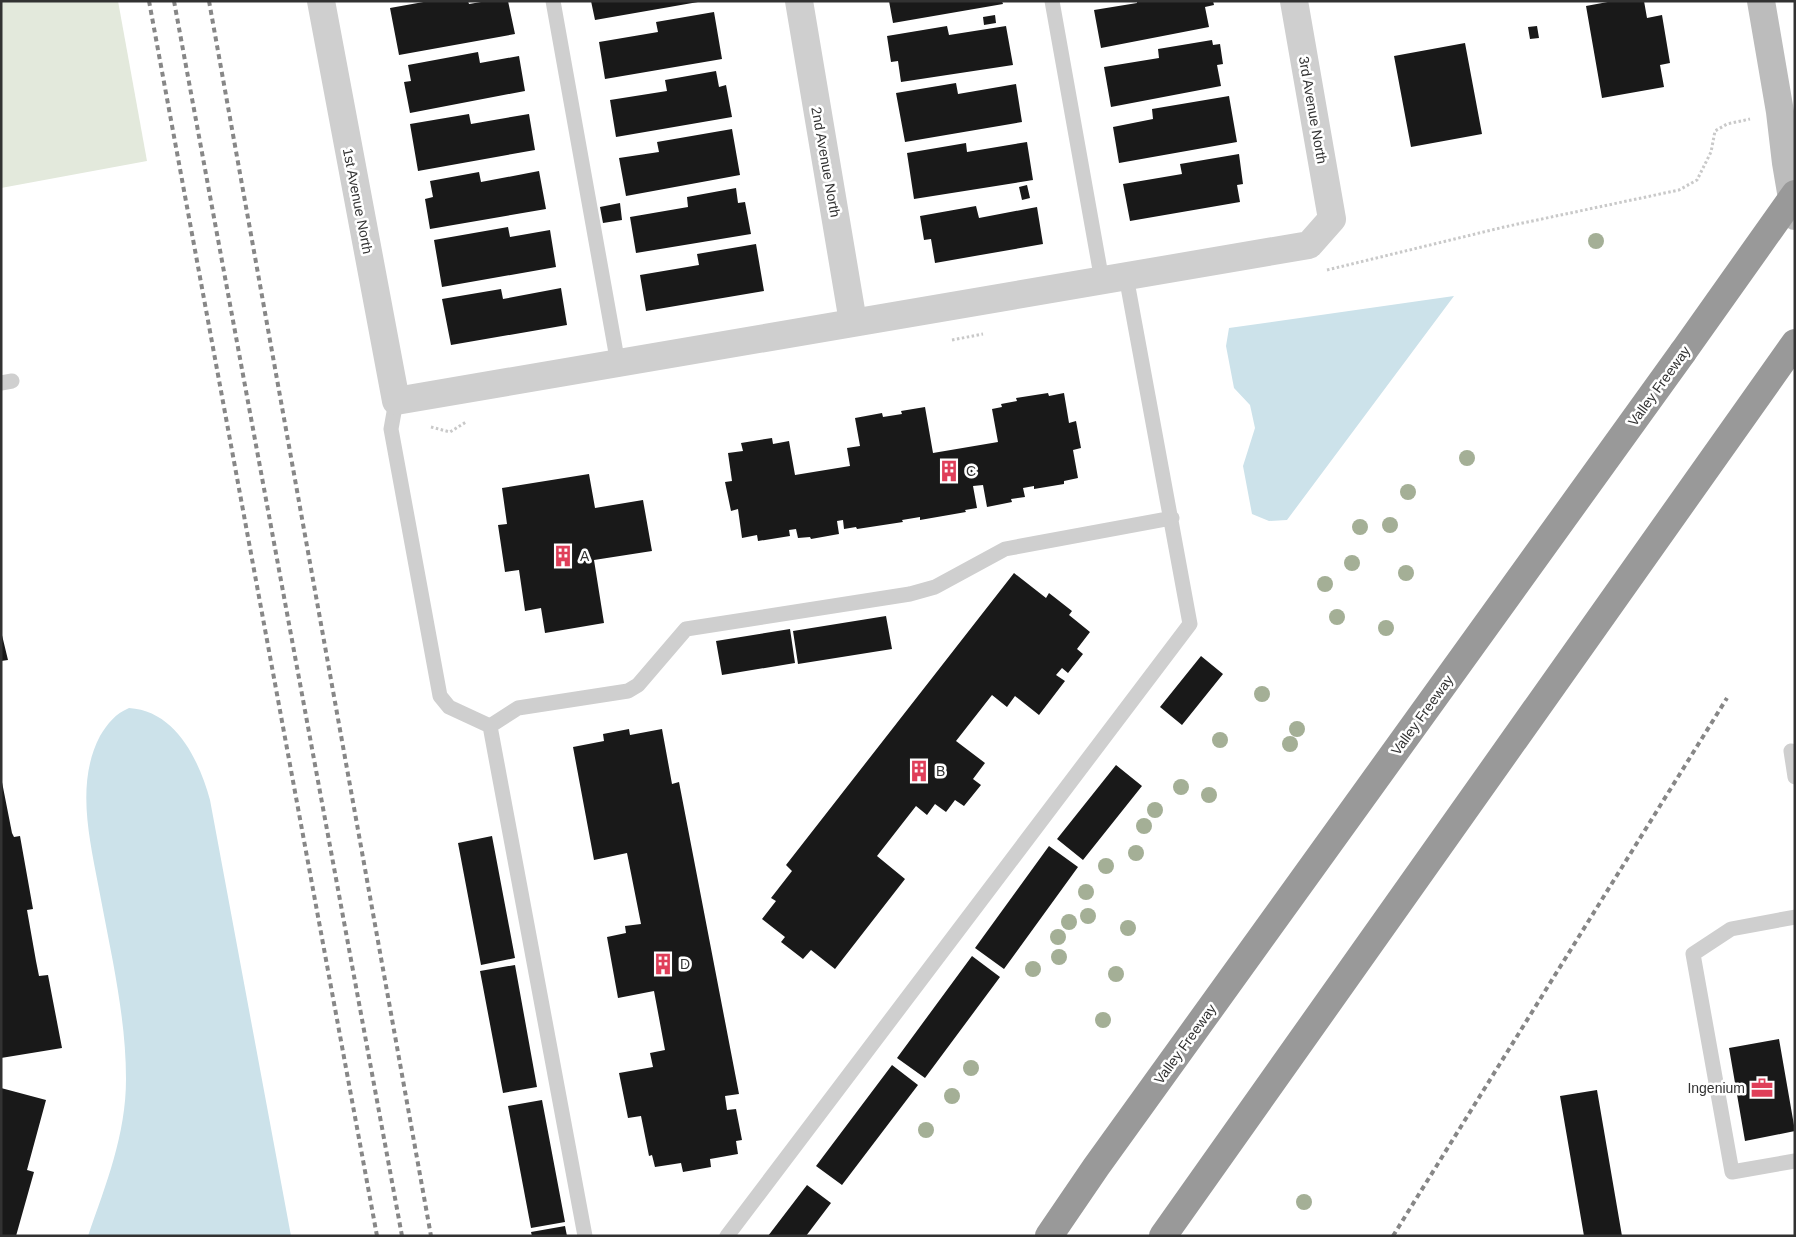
<svg xmlns="http://www.w3.org/2000/svg" width="1796" height="1237" font-family="Helvetica,sans-serif">
	<style>
		.green { fill: #e3e9dc }
		.water { fill: #cce2ea }
		.building { fill: #191919 }
		.lines { fill: none; stroke-linecap: round; stroke-linejoin: round }
		.path { stroke: #c9c9c9; stroke-width: 3; stroke-dasharray: 2.5 2.5; stroke-linecap: butt }
		.lane { stroke: #cfcfcf; stroke-width: 15 }
		.street { stroke: #cfcfcf; stroke-width: 28 }
		.secondary { stroke: #bcbcbc; stroke-width: 28 }
		.highway { stroke: #999; stroke-width: 28 }
		.rail { stroke: #878787; stroke-width: 4; stroke-dasharray: 5 4; stroke-linecap: butt }
		.highway-bridge { stroke: #999; stroke-width: 28 }
		.tree { fill: #a4af96 }
		.labels { text-anchor: middle; stroke-width: 5; stroke-linejoin: round; paint-order: stroke }
		.street-label { font-size: 14px; fill: #323232; stroke: #fff }
		.poi-label { font-size: 14px; fill: #323232; stroke: #fff; text-anchor: start }
	</style>
	<rect width="100%" height="100%" fill="#fff"/>
	<path class="green" d="M1 1H118L147 161 1 188Z"/>
	<path class="water" d="M1454 296 1287 520 1269 521 1252 514 1243 466 1255 428 1250 405 1234 388 1226 346 1229 328Z
		M129 708C176 711 199 760 210 800L291 1236H88C106 1184 126 1135 126 1079 126 1039 120 1001 113 962 108 936 103 910 98 884 89 836 76 782 100 736 108 723 115 714 129 708Z"/>
	<path class="building" d="M429 1H468L469 4 487 1H508L515 34 399 55 390 8Z
		M591 1H698V2L595 20Z
		M889 1H1002L1003 4 893 23Z
		M1137 1H1213L1214 5 1205 7 1209 27 1101 48 1094 10 1137 3Z
		M1613 1H1644L1647 18 1662 15 1670 63 1660 65 1664 87 1602 98 1586 6Z
		M714 12 722 59 605 79 599 42 658 32 656 22Z
		M995 15 996 23 984 25 983 17Z
		M947 26 949 35 1006 26 1013 65 901 82 898 61 891 62 887 36Z
		M1537 26 1539 38 1530 39 1528 27Z
		M1212 40 1213 45 1220 44 1223 64 1217 65 1221 86 1111 107 1104 67 1159 58 1158 49Z
		M1465 43 1482 134 1411 147 1394 56Z
		M478 52 480 63 519 56 525 91 410 113 404 82 411 81 408 65Z
		M716 71 719 87 726 85 732 117 616 137 610 100 667 91 665 80Z
		M956 83 958 94 1016 84 1022 122 905 142 896 93Z
		M1229 96 1237 142 1119 163 1113 127 1153 119 1152 109Z
		M469 114 471 124 529 114 535 150 418 171 410 124Z
		M732 129 740 175 626 196 619 158 659 152 657 142Z
		M1027 142 1033 180 914 199 907 153 966 143 967 152Z
		M1239 154 1243 184 1237 185 1240 202 1130 221 1123 184 1182 174 1180 164Z
		M539 171 546 209 430 229 425 199 433 197 430 181 479 172 481 182Z
		M1027 185 1030 198 1022 200 1019 187Z
		M736 188 738 203 745 202 751 234 636 253 630 217 688 207 687 197Z
		M620 203 622 220 603 223 600 207Z
		M976 206 979 218 1037 207 1043 244 935 263 931 239 924 240 920 216Z
		M508 227 510 237 550 230 556 267 442 287 434 240Z
		M756 244 764 291 646 311 640 275 699 265 697 254Z
		M561 288 567 325 451 345 442 299 501 289 503 299Z
		M1048 393 1049 396 1064 393 1069 423 1076 421 1081 448 1073 450 1078 478 1064 481V484L1034 489V486L1023 488 1025 497 1011 499 1012 502 987 507 983 485 973 486 977 508 965 510 966 512 920 520V517L902 520 903 522 857 529 856 527 844 529 843 520 837 521 839 534 811 539 810 537 798 538 796 529 789 530 790 536 758 541 757 535 742 538 738 509 731 511 725 482 732 481 728 453 743 451 741 443 772 438 773 444 789 441 795 475 850 466 847 448 860 446 855 418 882 413 883 417 902 414 901 411 925 407 933 453 998 442 992 409 1002 407 1001 404 1017 401 1016 398Z
		M589 474 595 508 643 500 652 551 594 560 604 623 545 633 541 608 525 611 519 570 505 572 498 525 507 524 502 488Z
		M1014 573 1046 598 1049 593 1072 611 1069 615 1090 632 1077 649 1083 654 1068 673 1062 668 1056 675 1065 681 1039 715 1015 696 1007 707 992 695 956 741 985 763 973 779 981 785 964 806 955 800 946 812 935 804 927 815 916 806 877 856 905 879 835 969 811 950 803 959 781 942 785 937 762 919 776 901 771 898 792 871 786 865Z
		M886 616 892 649 798 664 793 631Z
		M790 629 795 663 722 675 716 641Z
		M1 631 8 660 1 661Z
		M1201 656 1223 674 1182 725 1160 707Z
		M629 729 630 735 662 729 672 784 679 782 739 1094 725 1096 727 1110 736 1109 742 1140 736 1141 738 1154 710 1159 711 1167 683 1172 681 1163 655 1167 652 1155 649 1156 641 1116 628 1118 619 1073 653 1067 650 1053 665 1050 654 991 618 998 607 937 626 933 625 926 641 924 627 853 594 860 573 747 604 741 603 734Z
		M1116 765 1142 786 1083 860 1057 839Z
		M1 777 12 833 14 837 20 836 33 909 27 910 36 961 39 976 48 975 62 1048 1 1058Z
		M492 836 515 958 481 965 458 843Z
		M1049 846 1078 867 1004 969 975 948Z
		M972 956 1000 977 925 1078 897 1058Z
		M515 965 537 1087 503 1093 480 971Z
		M1779 1039 1795 1131 1745 1141 1729 1048Z
		M892 1065 918 1085 842 1185 816 1166Z
		M1 1088 46 1100 27 1170 34 1172 16 1236H1Z
		M1597 1090 1622 1236H1584L1560 1096Z
		M542 1100 565 1222 531 1228 508 1106Z
		M807 1185 831 1203 806 1236H768Z
		M565 1226 567 1236H532L531 1232Z"/>
	<g class="lines">
		<path class="path" d="M1327 270 1504 227 1679 190 1697 180 1711 152 1715 131 1727 124 1750 119
			M952 340 983 334
			M431 427 450 432 466 422"/>
		<path class="lane" d="M553 1 618 364
			M1052 1 1102 281
			M1 383 12 381
			M396 401 391 429 440 696 449 707 490 726 585 1236
			M490 726 518 708 628 691 638 685 686 629 910 594 935 587 1005 549 1172 518
			M1791 751 1795 777
			M1795 917 1731 929 1693 954 1732 1172 1795 1161
			M727 1236 1190 624 1126 276"/>
		<path class="street" d="M321 1 396 401 1309 245 1332 219 1294 1
			M799 1 853 322"/>
		<path class="secondary" d="M1761 1 1780 112 1786 163 1795 216"/>
		<path class="highway" d="M1049 1236 1096 1167 1683 352
			M1163 1236 1795 343"/>
		<path class="rail" d="M149 1 377 1236
			M174 1 402 1236
			M209 1 431 1236
			M1393 1236 1727 698"/>
		<path class="highway-bridge" d="M1683 352 1795 194"/>
	</g>
	<g class="tree">
		<circle cx="1596" cy="241" r="8"/>
		<circle cx="1467" cy="458" r="8"/>
		<circle cx="1408" cy="492" r="8"/>
		<circle cx="1390" cy="525" r="8"/>
		<circle cx="1360" cy="527" r="8"/>
		<circle cx="1352" cy="563" r="8"/>
		<circle cx="1406" cy="573" r="8"/>
		<circle cx="1325" cy="584" r="8"/>
		<circle cx="1337" cy="617" r="8"/>
		<circle cx="1386" cy="628" r="8"/>
		<circle cx="1262" cy="694" r="8"/>
		<circle cx="1297" cy="729" r="8"/>
		<circle cx="1220" cy="740" r="8"/>
		<circle cx="1290" cy="744" r="8"/>
		<circle cx="1181" cy="787" r="8"/>
		<circle cx="1209" cy="795" r="8"/>
		<circle cx="1155" cy="810" r="8"/>
		<circle cx="1144" cy="826" r="8"/>
		<circle cx="1136" cy="853" r="8"/>
		<circle cx="1106" cy="866" r="8"/>
		<circle cx="1086" cy="892" r="8"/>
		<circle cx="1088" cy="916" r="8"/>
		<circle cx="1069" cy="922" r="8"/>
		<circle cx="1128" cy="928" r="8"/>
		<circle cx="1058" cy="937" r="8"/>
		<circle cx="1059" cy="957" r="8"/>
		<circle cx="1033" cy="969" r="8"/>
		<circle cx="1116" cy="974" r="8"/>
		<circle cx="1103" cy="1020" r="8"/>
		<circle cx="971" cy="1068" r="8"/>
		<circle cx="952" cy="1096" r="8"/>
		<circle cx="926" cy="1130" r="8"/>
		<circle cx="1304" cy="1202" r="8"/>
	</g>
	<defs>
		<g id="building-bare" transform="scale(1.725)"><path d="M-4-6H4V6H1V3H-1V6H-4ZM-2.5-4.3h1.7v1.8h-1.7ZM.8-4.3h1.7v1.8H.8ZM-2.5-1h1.7V.8h-1.7ZM.8-1h1.7V.8H.8Z" fill="#df3f59" stroke="#fff" stroke-width="2.5" paint-order="stroke"/></g>
		<g id="office-bare" transform="scale(1.725)"><path d="M-6-3h4V-5.5h4V-3h4V5H-6ZM-1-4.5V-3h2v-1.5ZM-6 0V1H6V0Z" fill="#df3f59" stroke="#fff" stroke-width="2.5" paint-order="stroke"/></g>
	</defs>
	<g fill-rule="evenodd">
		<use href="#building-bare" x="949" y="471"/>
		<use href="#building-bare" x="563" y="556"/>
		<use href="#building-bare" x="919" y="771"/>
		<use href="#building-bare" x="663" y="964"/>
		<use href="#office-bare" x="1762" y="1088"/>
	</g>
	<g class="labels">
		<g class="street-label">
			<text transform="translate(1313 110) rotate(80)" y="5">3rd Avenue North</text>
			<text transform="translate(826 162) rotate(80)" y="5">2nd Avenue North</text>
			<text transform="translate(358 201) rotate(79)" y="5">1st Avenue North</text>
			<text transform="translate(1659 386) rotate(-54)" y="5">Valley Freeway</text>
			<text transform="translate(1422 715) rotate(-54)" y="5">Valley Freeway</text>
			<text transform="translate(1185 1044) rotate(-54)" y="5">Valley Freeway</text>
		</g>
		<g class="poi-label">
			<text x="966" y="476">C</text>
			<text x="580" y="561">A</text>
			<text x="936" y="776">B</text>
			<text x="680" y="969">D</text>
			<text x="1745" y="1093" text-anchor="end">Ingenium</text>
		</g>
	</g>
	<rect width="1796" height="1237" fill="none" stroke="#323232" stroke-width="5"/>
</svg>
